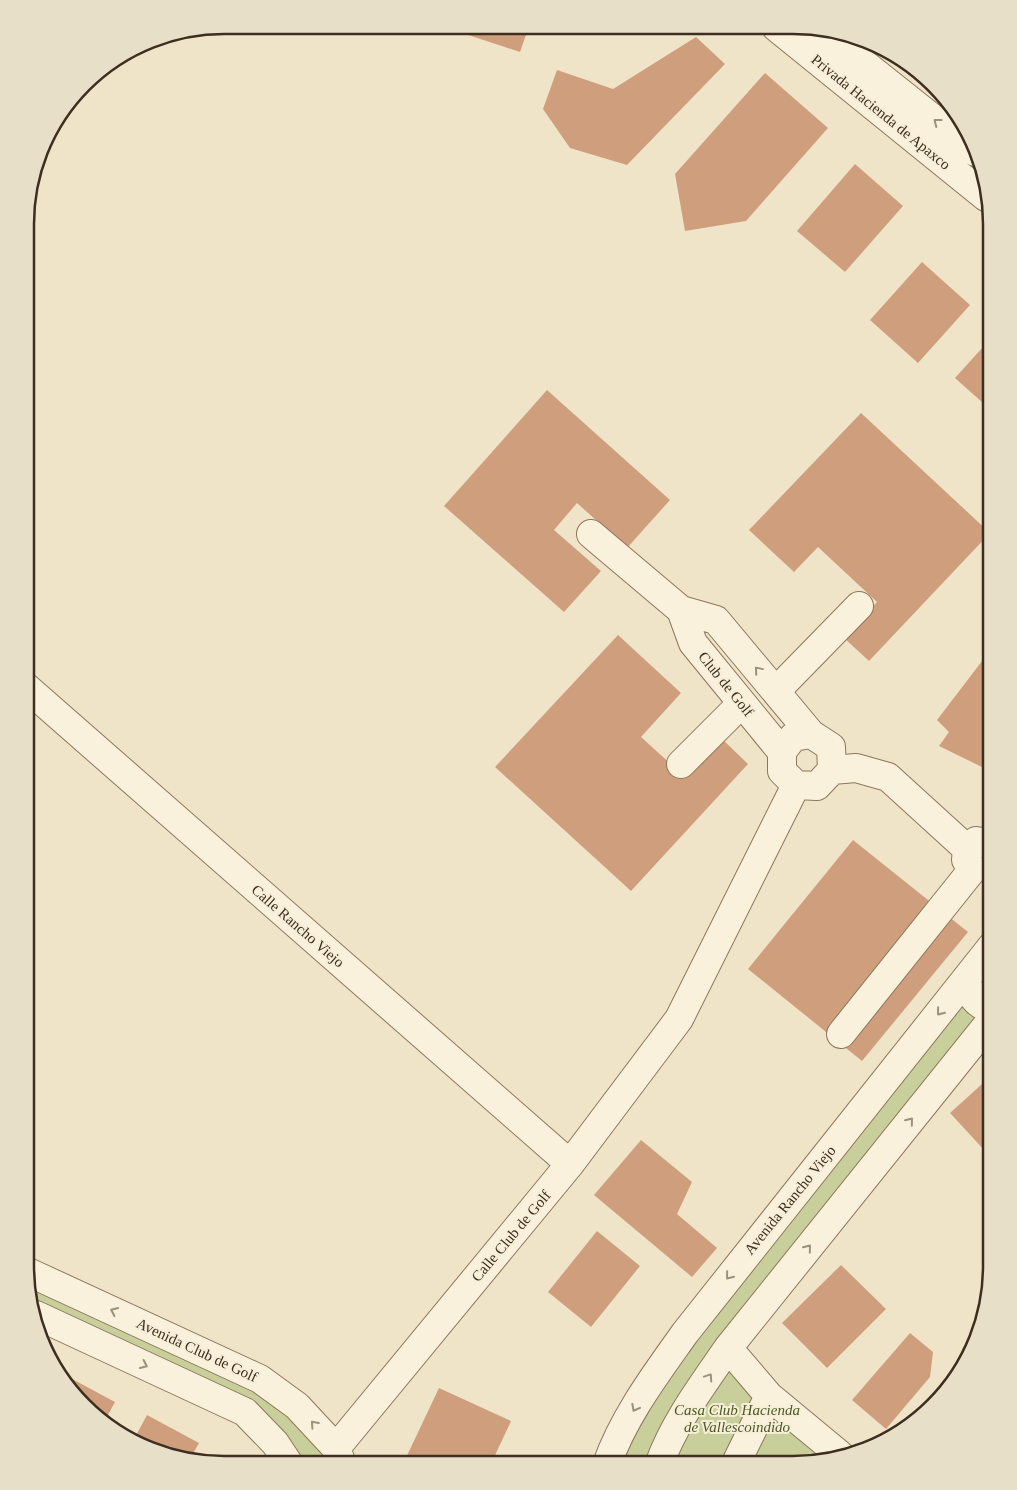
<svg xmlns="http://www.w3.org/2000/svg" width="1017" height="1490" font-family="Georgia,serif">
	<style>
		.green { fill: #c9cf9b }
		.building { fill: #cf9f7d }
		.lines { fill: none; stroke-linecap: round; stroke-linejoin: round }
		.minor-casing { stroke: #8d765c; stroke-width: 30 }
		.minor { stroke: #faf1dc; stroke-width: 28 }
		.oneway { stroke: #9c907e }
		.labels { text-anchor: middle; stroke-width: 4; stroke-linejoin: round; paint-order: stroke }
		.street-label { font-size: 15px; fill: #3d2e20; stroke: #f7eed8 }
		.park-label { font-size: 15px; font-style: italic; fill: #4d5a26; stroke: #f7eed8 }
		.rim { fill: none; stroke: #3d2e20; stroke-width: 2.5 }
	</style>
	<rect width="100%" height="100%" fill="#f0e4c8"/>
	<path class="green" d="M992 946V1019L728 1347 844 1453 794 1465 607 1464 611 1452Z
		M26 1271 260 1379 342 1464H289L275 1443 36 1315Z"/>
	<path class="building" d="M458 26H529L520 52 456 31Z
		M696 37 725 64 627 165 570 148 543 109 557 70 613 89Z
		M765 73 828 128 746 221 685 231 675 174Z
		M855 164 903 206 845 272 797 231Z
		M922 262 970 305 918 363 870 320Z
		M992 337V411L955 378Z
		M547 390 670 500 627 548 577 503 554 530 601 571 564 612 444 506Z
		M861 413 990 533 869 661 843 637 877 602 818 547 794 572 749 530Z
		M618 635 681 693 641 737 684 776 720 737 748 764 631 891 495 767Z
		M992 648V761L986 769 939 746 949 732 937 720Z
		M853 840 968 932 862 1061 748 969Z
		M992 1075V1147L986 1152 950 1113Z
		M641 1140 692 1182 677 1214 717 1248 692 1277 594 1195Z
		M597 1231 640 1266 591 1327 548 1292Z
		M841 1265 886 1309 827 1368 782 1323Z
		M910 1333 933 1352 930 1377 886 1429 852 1400Z
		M61 1373 115 1402 103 1424Z
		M439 1388 511 1421 491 1464H403Z
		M147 1415 199 1443 189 1461 148 1450 133 1441Z"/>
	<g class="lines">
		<g class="minor-casing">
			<path id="minor" d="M776 27 986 197
				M818 27 975 152
				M591 534 681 610 716 620 811 734
				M681 610 693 643 782 752
				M26 687 570 1164
				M776 691 859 606
				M681 764 742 703
				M832 770 831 747 811 734 793 737 782 752V771L796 785 817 786 832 770 856 768 888 777 967 849
				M969 864 966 860 967 849 976 841 987 843 992 848
				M966 979C970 995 975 1005 992 1009
				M841 1034 973 869
				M26 1271 260 1379 297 1406 336 1448 342 1464
				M36 1315 245 1412 275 1443 289 1464
				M728 1348 769 1396 839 1454
				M336 1448 570 1164 679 1019 796 785
				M607 1464C624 1416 656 1374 685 1333L992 946
				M659 1465C673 1424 704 1383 728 1348L992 1019
				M735 1465 769 1396"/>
		</g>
		<use href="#minor" class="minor"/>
	</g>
	<defs><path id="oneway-chevron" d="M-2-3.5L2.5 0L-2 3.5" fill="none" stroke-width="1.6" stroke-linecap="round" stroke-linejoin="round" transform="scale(1.25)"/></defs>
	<g class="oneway">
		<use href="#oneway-chevron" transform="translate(937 122) rotate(-142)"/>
		<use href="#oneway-chevron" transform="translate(758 670) rotate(-130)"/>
		<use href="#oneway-chevron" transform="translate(940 1012) rotate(128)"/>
		<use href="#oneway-chevron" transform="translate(910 1121) rotate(-51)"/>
		<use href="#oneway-chevron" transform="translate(808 1248) rotate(-51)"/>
		<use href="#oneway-chevron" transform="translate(729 1276) rotate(129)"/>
		<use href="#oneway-chevron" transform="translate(114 1311) rotate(-155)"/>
		<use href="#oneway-chevron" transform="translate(144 1365) rotate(25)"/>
		<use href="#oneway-chevron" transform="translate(709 1377) rotate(-56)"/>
		<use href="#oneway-chevron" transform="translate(635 1408) rotate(118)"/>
		<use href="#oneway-chevron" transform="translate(314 1424) rotate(-132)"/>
	</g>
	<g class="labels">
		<g class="street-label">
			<text transform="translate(881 112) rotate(39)" y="5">Privada Hacienda de Apaxco</text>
			<text transform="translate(726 684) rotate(51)" y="5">Club de Golf</text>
			<text transform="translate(298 926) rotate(41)" y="5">Calle Rancho Viejo</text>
			<text transform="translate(790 1200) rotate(-51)" y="5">Avenida Rancho Viejo</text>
			<text transform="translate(511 1236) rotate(-50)" y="5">Calle Club de Golf</text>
			<text transform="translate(197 1350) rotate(25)" y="5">Avenida Club de Golf</text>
		</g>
		<g class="park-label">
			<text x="737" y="1415">Casa Club Hacienda<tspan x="737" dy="17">de Vallescoindido</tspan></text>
		</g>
	</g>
	<path d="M0 0H1017V1490H0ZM224 34H793A190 190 0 0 1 983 224V1266A190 190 0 0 1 793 1456H224A190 190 0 0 1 34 1266V224A190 190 0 0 1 224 34Z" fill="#e8dfc9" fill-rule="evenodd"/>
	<path class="rim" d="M224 34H793A190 190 0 0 1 983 224V1266A190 190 0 0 1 793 1456H224A190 190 0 0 1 34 1266V224A190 190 0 0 1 224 34Z"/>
</svg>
